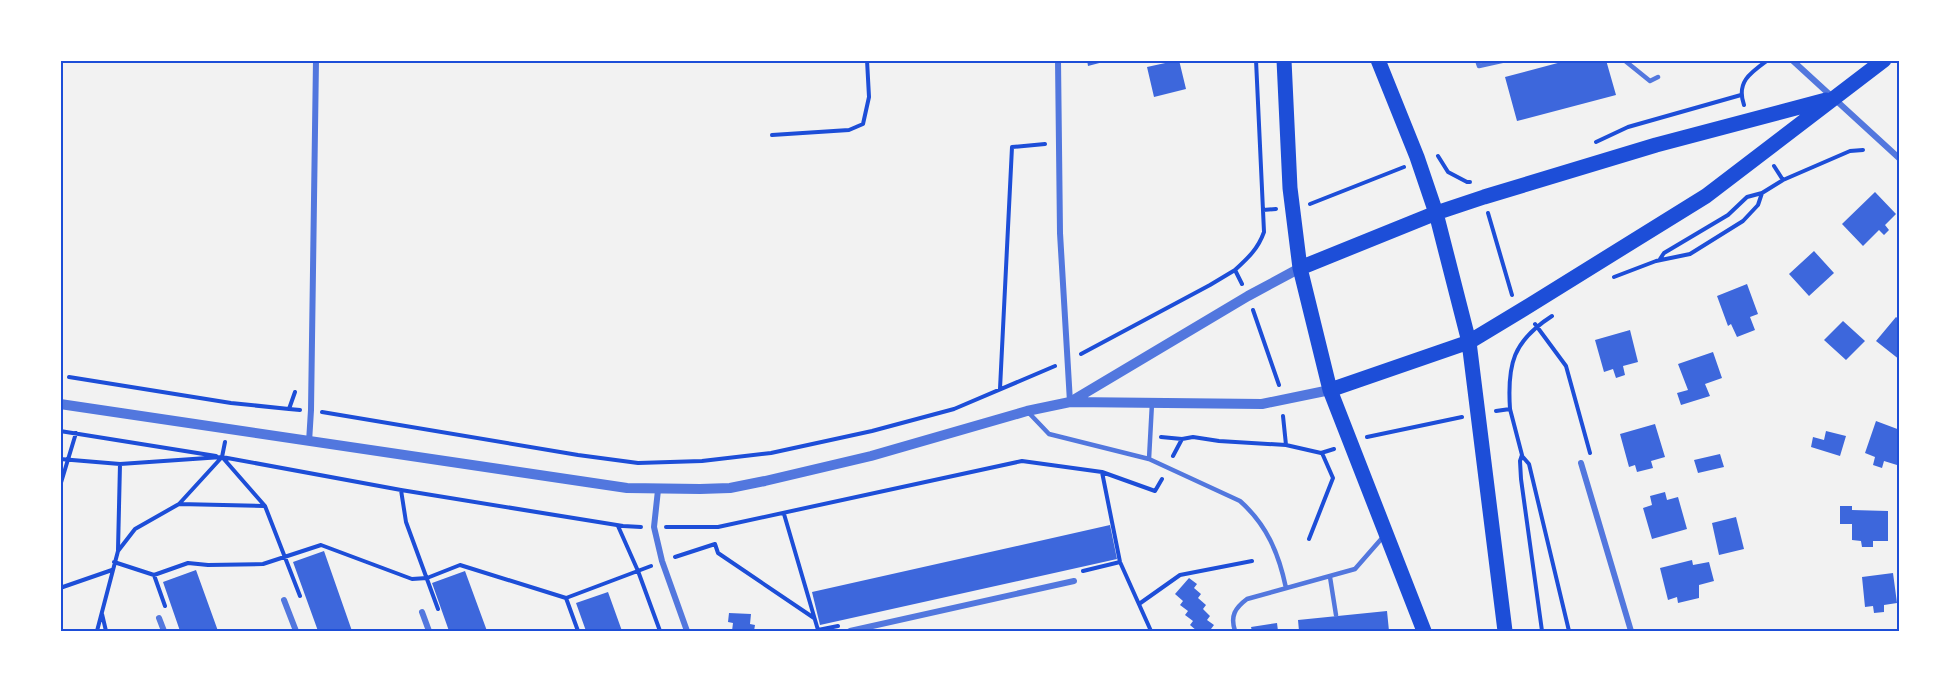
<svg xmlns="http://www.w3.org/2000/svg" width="1960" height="691" font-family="Figtree,sans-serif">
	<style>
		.building { fill: #3d67dc }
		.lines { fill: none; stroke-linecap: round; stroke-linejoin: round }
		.path { stroke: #1d4ed8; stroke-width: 4 }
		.service { stroke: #5277de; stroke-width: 4.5 }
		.minor { stroke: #5277de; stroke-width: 6 }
		.tertiary { stroke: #5277de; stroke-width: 10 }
		.primary { stroke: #1d4ed8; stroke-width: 15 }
		.neatline { fill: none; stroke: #1d4ed8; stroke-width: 2 }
	</style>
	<rect width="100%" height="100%" fill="#f2f2f2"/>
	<path class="building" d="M1087 60H1107V61L1088 66Z
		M1179 60 1186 89 1154 97 1147 67Z
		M1569 60H1606L1616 95 1517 121 1505 77Z
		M1875 192 1896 214 1885 225 1889 230 1884 235 1879 230 1863 246 1842 224Z
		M1814 251 1834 273 1809 296 1789 274Z
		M1747 284 1758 314 1750 317 1755 330 1737 337 1731 324 1728 326 1717 296Z
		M1896 317 1900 320V360L1876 341Z
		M1843 321 1865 341 1846 360 1824 340Z
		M1630 330 1638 362 1623 366 1625 375 1616 378 1613 369 1604 372 1595 340Z
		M1713 352 1722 378 1705 384 1710 396 1681 405 1677 393 1688 390 1678 364Z
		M1876 421 1900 430V458L1897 465 1884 461 1882 468 1873 465 1875 457 1865 453Z
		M1655 424 1665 457 1651 461 1653 468 1637 472 1635 465 1629 467 1620 434Z
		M1826 431 1846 436 1840 456 1811 447 1813 437 1824 440Z
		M1720 454 1724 467 1698 473 1694 460Z
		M1665 492 1667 500 1678 497 1687 529 1652 539 1643 508 1652 505 1650 496Z
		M1840 506H1852V510L1888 511V541H1873V547H1862L1861 541 1852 540V524H1840Z
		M1736 517 1744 549 1719 555 1712 523Z
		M1110 525 1117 559 820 625 812 592Z
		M324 551 352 631H318L293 562Z
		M1692 560 1693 565 1709 562 1714 581 1699 585V598L1678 603 1677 597 1668 600 1660 568Z
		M196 570 218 631H180L163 582Z
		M465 571 487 631H449L432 583Z
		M1893 573 1897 603 1884 605V612L1874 613 1873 606 1865 607 1862 577Z
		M1189 578 1197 584 1194 588 1201 594 1198 598 1206 605 1203 609 1210 616 1207 620 1214 625 1211 629 1214 631H1197L1190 625 1193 621 1185 615 1188 611 1180 605 1183 601 1175 594Z
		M608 592 622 631H586L576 603Z
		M1387 611 1389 631H1299L1298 620Z
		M729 613 751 614 750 624 755 625 754 631H732L733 623 728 622Z
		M1277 623 1278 631H1252L1251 627Z"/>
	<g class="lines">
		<path class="path" d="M1744 105C1736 82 1750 73 1768 60
			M772 135 849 130 863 124 869 97 867 60
			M1596 142 1628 127 1741 95
			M1438 156 1448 172 1467 182H1470
			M1774 166 1783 180
			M1310 204 1404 167
			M1263 210 1276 209
			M1488 213 1512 295
			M1660 259 1664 253 1728 215 1747 197 1762 193 1783 180 1850 151 1863 150
			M1614 277 1656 261 1690 254 1743 221 1758 205 1762 193
			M1242 284 1235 270C1248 258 1258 249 1264 232L1256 60
			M1253 310 1279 385
			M1535 324 1566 366 1590 453
			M1081 354 1210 285 1235 270
			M69 377 231 403 289 409 295 392
			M1000 389 1012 147 1045 144
			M289 409 300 410
			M1510 409 1522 455 1520 461 1521 479 1542 631
			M1496 411 1510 409C1507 364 1513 341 1552 316
			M322 412 578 455 638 463 702 461 771 453 872 431 954 409 1055 366
			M1283 416 1286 445
			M60 431 216 456
			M1161 437 1182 439 1193 437 1219 441 1286 445 1321 453 1334 449
			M1367 437 1462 417
			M1173 456 1182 439
			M1522 456 1529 464 1569 631
			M223 458 265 506 300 596
			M60 459 120 464 222 457 401 490 623 526 641 527
			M1102 472 1120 562 1151 631
			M60 486 76 433
			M401 490 406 522 438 609
			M179 504 264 506
			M784 514 818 630
			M618 526 638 571 660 631
			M666 527H718L1022 461 1102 472 1155 491 1162 479
			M1309 539 1333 478 1322 453
			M118 550 120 464
			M675 557 715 544 718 553 814 618
			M114 562 154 575 188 563 208 565 263 564 321 545 412 579 427 578 460 565 566 598 651 566
			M1083 571 1120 562
			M154 575 165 606
			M60 588 112 570
			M566 598 578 631
			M1139 604 1180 575 1252 561
			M102 614 106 631
			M818 630 838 626
			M97 631 118 551 135 529 179 504 222 457 225 442"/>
		<path class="service" d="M1477 60 1479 66 1506 60
			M1624 60 1650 81 1658 77
			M1029 413 1049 434 1149 459 1240 501C1267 525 1279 554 1286 588
			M1149 459 1152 403
			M1330 577 1336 615
			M1235 631C1230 616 1235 608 1247 599L1355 569 1383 537"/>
		<path class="minor" d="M1058 60 1060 233 1070 402
			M1792 60 1900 159
			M309 442 311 410 316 60
			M1581 463 1631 631
			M658 490 654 527 662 561 687 631
			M284 600 296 631
			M422 612 429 631
			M159 618 164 631
			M850 631 1074 581"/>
		<path class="tertiary" d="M1070 402 1248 296 1300 268
			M60 404 627 488 700 489 730 488 765 481 871 456 1027 411 1070 402 1262 404 1330 390"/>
		<path class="primary" d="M1284 60 1290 188 1300 268 1330 390 1424 631
			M1378 60 1417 157 1436 213 1469 342 1505 631
			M1300 268 1436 213 1484 197 1656 145 1826 100
			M1330 390 1469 342 1522 310 1706 196 1884 60"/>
	</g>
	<rect width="1960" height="691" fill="none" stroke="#ffffff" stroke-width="123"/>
	<rect x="62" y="62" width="1836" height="568" class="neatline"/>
</svg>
